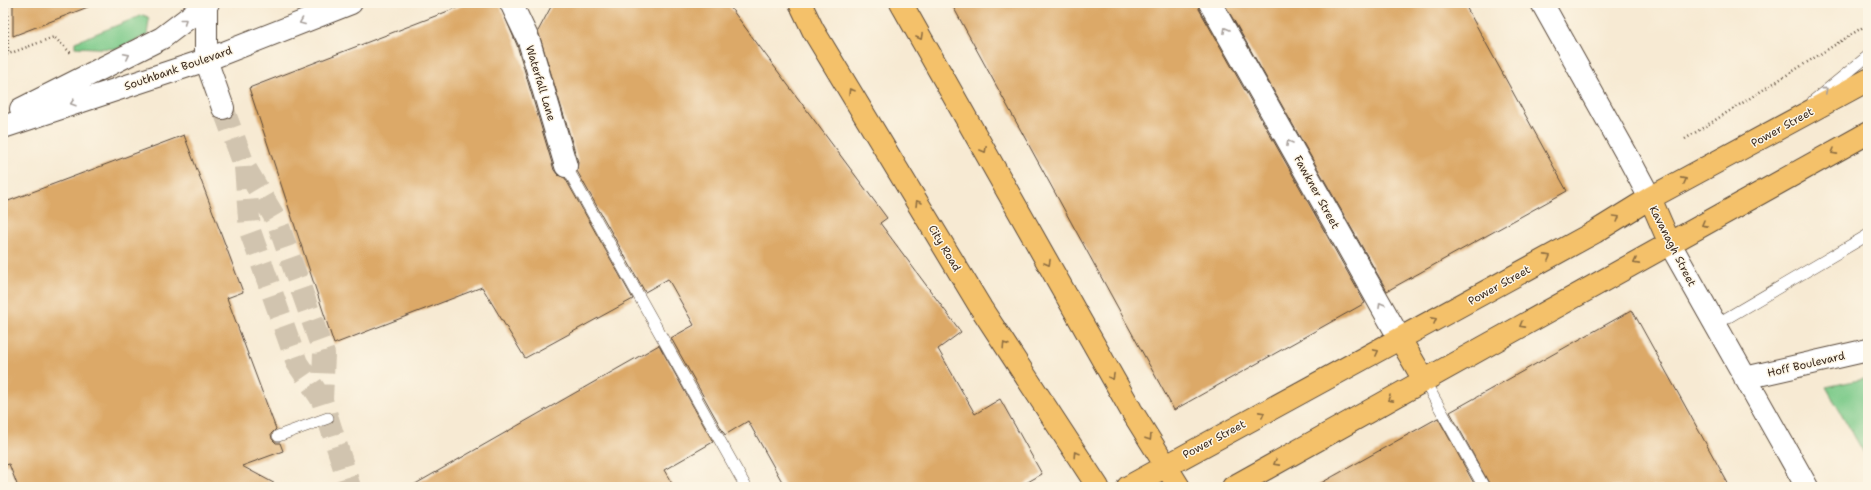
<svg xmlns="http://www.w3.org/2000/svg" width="1871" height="490" font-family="'Shantell Sans',sans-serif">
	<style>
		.green { fill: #7ecb8b; stroke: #5c7a54 }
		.building { fill: #dca967 }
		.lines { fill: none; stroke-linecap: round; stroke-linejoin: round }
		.street-tunnel { stroke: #d1c4af; stroke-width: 22; stroke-dasharray: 22 11; stroke-linecap: butt }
		.lane-casing { stroke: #574739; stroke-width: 12 }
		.street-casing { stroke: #574739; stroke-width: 24 }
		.highway-casing { stroke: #574739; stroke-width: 24 }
		.path { stroke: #574739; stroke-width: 2.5; stroke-dasharray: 1 3; stroke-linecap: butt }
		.lane { stroke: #fff; stroke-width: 11 }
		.street { stroke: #fff; stroke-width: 22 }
		.highway { stroke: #f4c16b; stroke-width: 22 }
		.oneway { stroke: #a79f9a }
		.oneway2 { stroke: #8e6e41 }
		.labels { text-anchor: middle; stroke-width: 3; stroke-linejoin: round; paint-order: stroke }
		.street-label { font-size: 11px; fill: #3b2a1e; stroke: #fcf5e5 }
	</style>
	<rect width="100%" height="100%" fill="#fcf5e5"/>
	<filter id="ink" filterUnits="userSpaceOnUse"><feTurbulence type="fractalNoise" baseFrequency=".025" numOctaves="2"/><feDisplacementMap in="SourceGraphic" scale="8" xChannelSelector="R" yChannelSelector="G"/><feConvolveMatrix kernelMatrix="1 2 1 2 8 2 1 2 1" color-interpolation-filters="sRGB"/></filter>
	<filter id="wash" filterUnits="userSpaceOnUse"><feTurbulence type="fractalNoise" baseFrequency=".012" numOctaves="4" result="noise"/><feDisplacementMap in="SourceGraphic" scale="16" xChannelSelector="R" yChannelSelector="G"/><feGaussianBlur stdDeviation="0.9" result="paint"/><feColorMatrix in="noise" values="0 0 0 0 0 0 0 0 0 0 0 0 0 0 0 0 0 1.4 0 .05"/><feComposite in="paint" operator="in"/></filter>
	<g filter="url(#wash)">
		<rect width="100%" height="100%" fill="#f7ead3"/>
		<path class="green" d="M143 15 148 17 149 20 147 35 117 49 75 47V42Z
			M1868 378V460L1826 387Z"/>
		<g id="blocks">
			<path class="building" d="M13 3H92L93 5 13 36Z
				M469 3H499L517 45 554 170 558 175 565 178 633 299 525 358 482 287 334 344 249 88Z
				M553 3H727L887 218 880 223 961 332 938 349 975 414 1000 399 1042 474 1019 487H785L748 421 725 435 671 338 694 325 668 279 645 292 577 171 578 162 538 31Z
				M951 3H1198L1199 9 1365 303 1174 410Z
				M1224 3H1464L1567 191 1387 291Z
				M184 135 243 292 227 298 276 429 271 434 272 439 276 443H280L283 451 242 466 281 487H18L9 464 3 466V203Z
				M1632 310 1730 487H1491L1450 412Z
				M659 345 713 442 664 470 674 487H410Z
				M1438 418 1476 487H1314L1436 419Z"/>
		</g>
	</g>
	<g filter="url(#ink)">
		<use href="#blocks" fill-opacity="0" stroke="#574739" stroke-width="1"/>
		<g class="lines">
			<path class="street-tunnel" d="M223 108 245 167 277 221 324 354 322 400
				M245 167 250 231 297 363 322 400 350 487"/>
			<g class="lane-casing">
				<path id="lane" d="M1813 101 1868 56
					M566 166 746 487
					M1715 325 1868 235
					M1424 380 1484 487
					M278 436 328 418"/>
			</g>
			<g class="street-casing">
				<path id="street" d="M206 3V60L223 108
					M511 3 529 41 566 166
					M1210 3 1400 339
					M1542 3 1627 155 1650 198
					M21 109 162 38 208 3
					M3 127 206 60 351 3
					M1670 244 1807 487
					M1745 378 1868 350"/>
			</g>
			<g class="highway-casing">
				<path id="highway" d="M800 3 813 30 981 308 1098 487
					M901 3 1131 410 1179 487
					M1650 198 1670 244
					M1400 339 1424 380
					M1128 487 1595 232 1650 198 1868 80
					M1233 487 1868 133"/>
			</g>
			<path class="path" d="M7 3 8 54
				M3 56 54 37 72 54
				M1685 139 1868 24"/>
			<use href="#lane" class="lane"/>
			<use href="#street" class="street"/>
			<use href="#highway" class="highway"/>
		</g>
		<defs><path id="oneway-chevron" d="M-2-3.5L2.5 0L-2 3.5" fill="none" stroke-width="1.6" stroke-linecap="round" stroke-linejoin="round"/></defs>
		<g class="oneway">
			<use href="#oneway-chevron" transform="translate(184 21) rotate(-38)"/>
			<use href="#oneway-chevron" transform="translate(302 22) rotate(159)"/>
			<use href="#oneway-chevron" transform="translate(1226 30) rotate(-119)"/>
			<use href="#oneway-chevron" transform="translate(127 56) rotate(-27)"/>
			<use href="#oneway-chevron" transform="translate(1825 90) rotate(-40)"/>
			<use href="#oneway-chevron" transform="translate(73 103) rotate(162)"/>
			<use href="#oneway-chevron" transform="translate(1289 143) rotate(-119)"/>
			<use href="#oneway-chevron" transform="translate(1381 305) rotate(-120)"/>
		</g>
		<g class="oneway2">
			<use href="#oneway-chevron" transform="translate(920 37) rotate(61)"/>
			<use href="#oneway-chevron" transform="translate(851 91) rotate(-122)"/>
			<use href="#oneway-chevron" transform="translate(984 150) rotate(61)"/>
			<use href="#oneway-chevron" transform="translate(1834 152) rotate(151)"/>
			<use href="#oneway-chevron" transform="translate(1684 180) rotate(-28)"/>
			<use href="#oneway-chevron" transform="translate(918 203) rotate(-121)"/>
			<use href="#oneway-chevron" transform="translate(1617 218) rotate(-31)"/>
			<use href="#oneway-chevron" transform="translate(1704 224) rotate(151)"/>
			<use href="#oneway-chevron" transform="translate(1548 257) rotate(-29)"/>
			<use href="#oneway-chevron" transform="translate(1636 262) rotate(152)"/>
			<use href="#oneway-chevron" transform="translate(1048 263) rotate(61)"/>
			<use href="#oneway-chevron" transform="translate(1434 320) rotate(-29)"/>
			<use href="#oneway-chevron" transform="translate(1522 325) rotate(151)"/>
			<use href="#oneway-chevron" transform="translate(1005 345) rotate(-123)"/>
			<use href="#oneway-chevron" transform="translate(1376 352) rotate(-28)"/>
			<use href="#oneway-chevron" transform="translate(1112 377) rotate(61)"/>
			<use href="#oneway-chevron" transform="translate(1390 399) rotate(151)"/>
			<use href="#oneway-chevron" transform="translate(1262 414) rotate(-28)"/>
			<use href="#oneway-chevron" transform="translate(1149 438) rotate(58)"/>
			<use href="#oneway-chevron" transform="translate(1076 454) rotate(-123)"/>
			<use href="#oneway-chevron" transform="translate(1276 463) rotate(151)"/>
		</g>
	</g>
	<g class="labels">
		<g class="street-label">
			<text transform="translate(178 68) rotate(-19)" y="4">Southbank Boulevard</text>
			<text transform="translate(541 83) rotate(73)" y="4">Waterfall Lane</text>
			<text transform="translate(1782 127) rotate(-29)" y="4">Power Street</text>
			<text transform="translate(1317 192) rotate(61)" y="4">Fawkner Street</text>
			<text transform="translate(1673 246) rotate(63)" y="4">Kavanagh Street</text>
			<text transform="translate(945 248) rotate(59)" y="4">City Road</text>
			<text transform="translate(1499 285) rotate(-29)" y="4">Power Street</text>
			<text transform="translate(1806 364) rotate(-13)" y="4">Hoff Boulevard</text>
			<text transform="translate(1214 439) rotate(-28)" y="4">Power Street</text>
		</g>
	</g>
	<rect width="1871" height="490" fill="none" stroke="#fcf5e5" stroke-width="16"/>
</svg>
